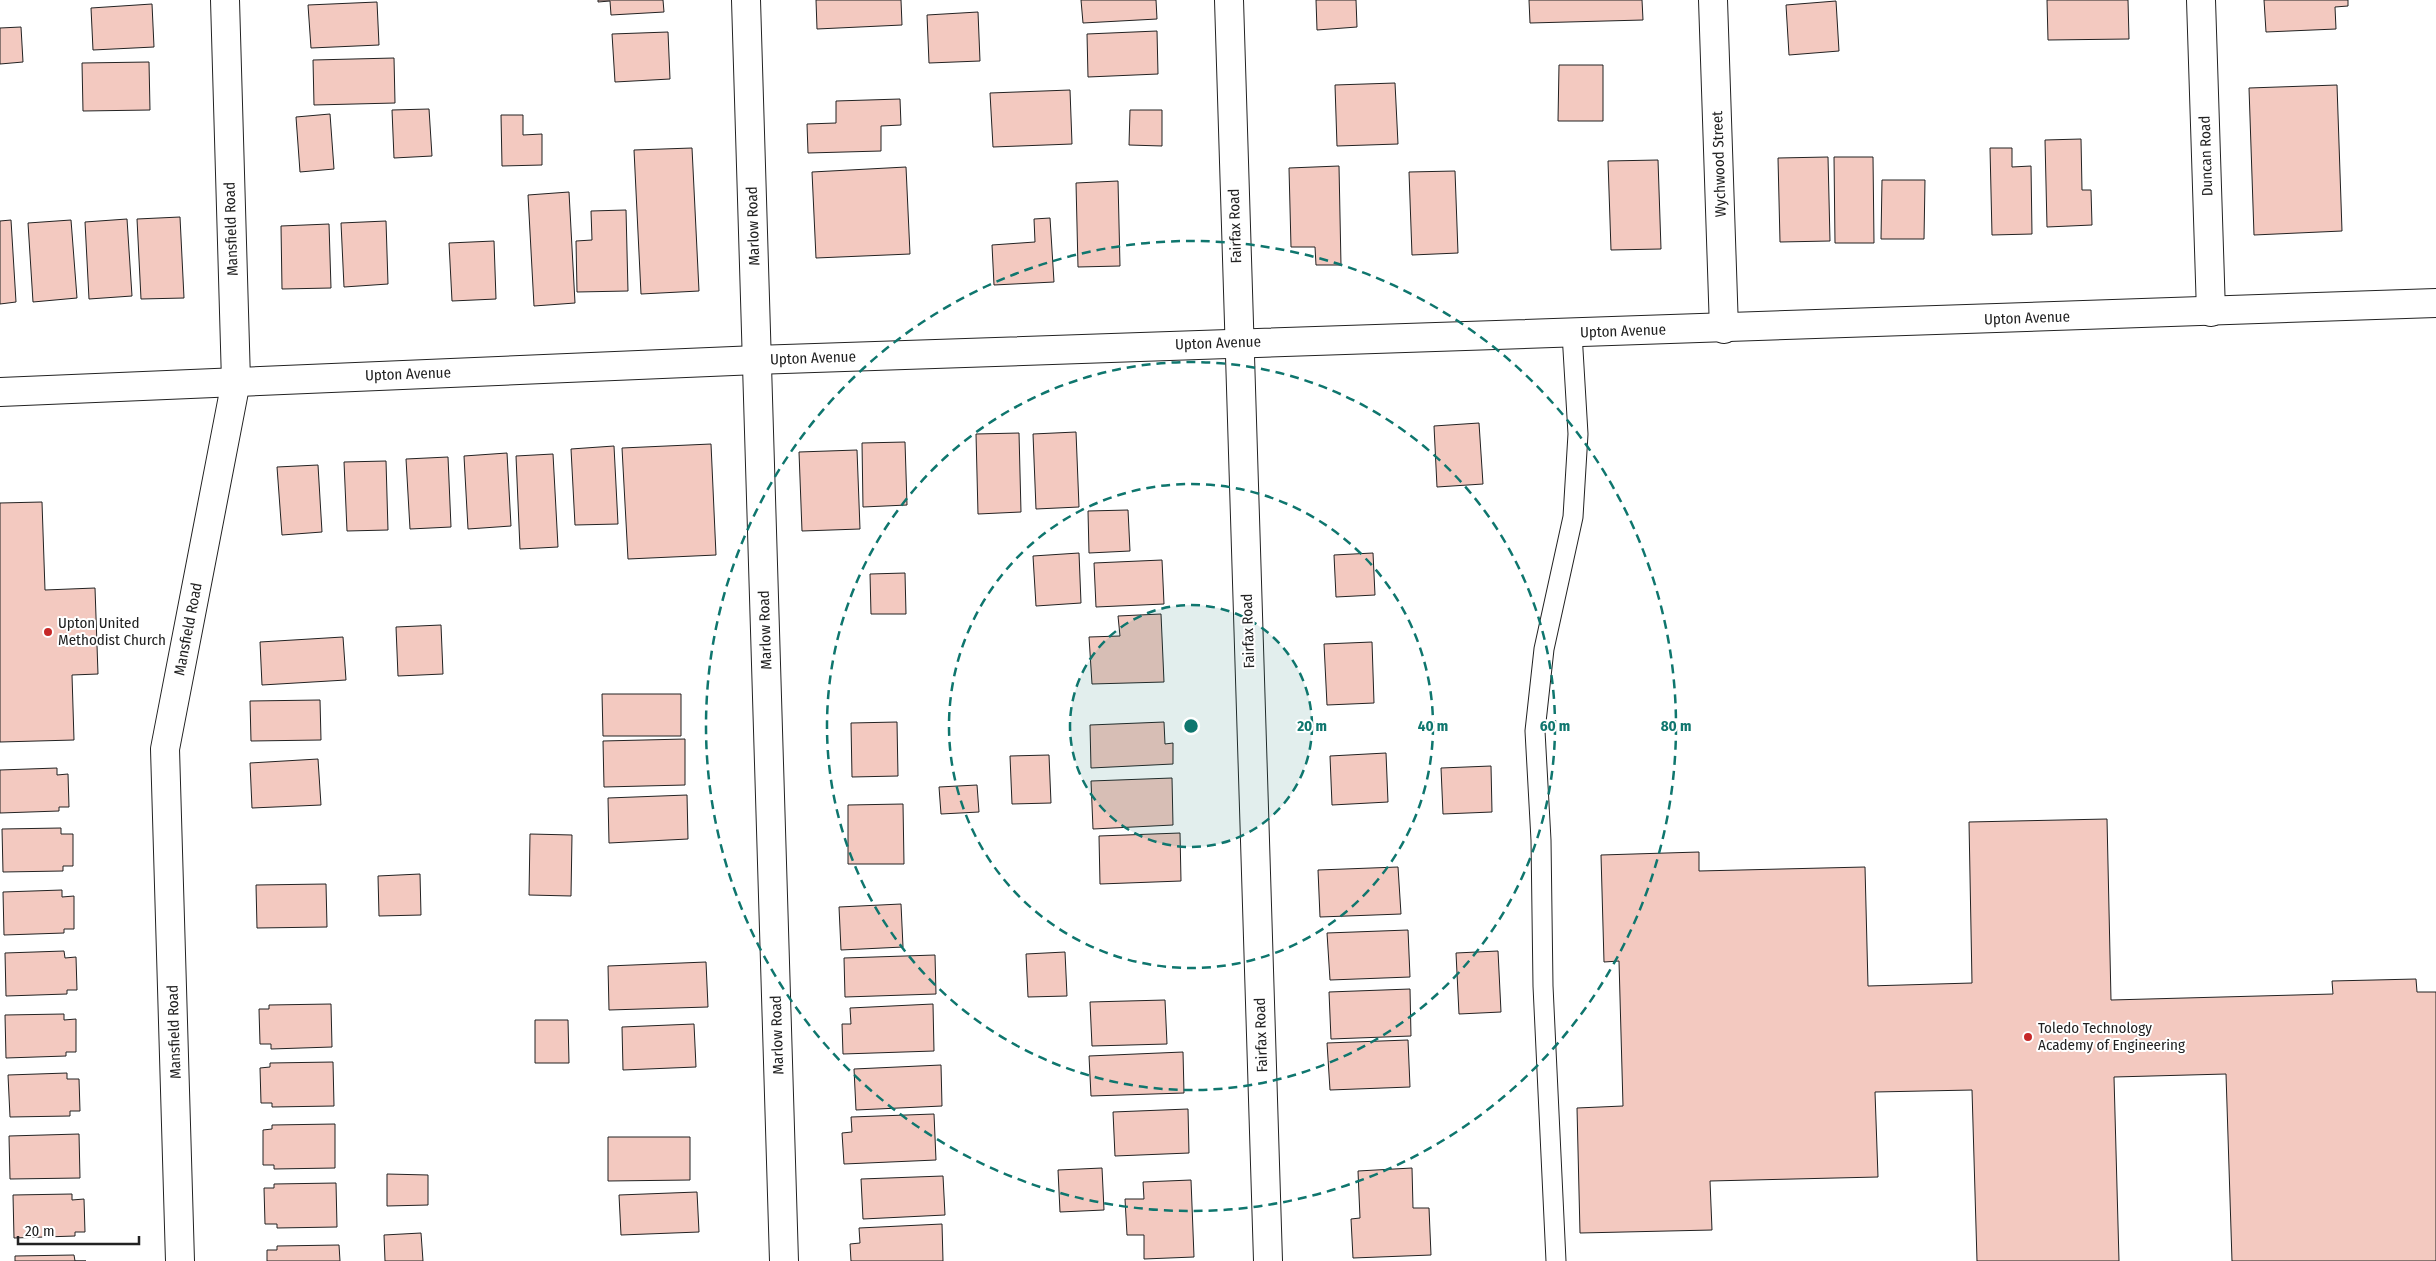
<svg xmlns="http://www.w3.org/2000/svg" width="2436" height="1261" font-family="'Fira Sans Condensed',sans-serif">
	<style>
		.building { fill: #f3c9c0; stroke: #222 }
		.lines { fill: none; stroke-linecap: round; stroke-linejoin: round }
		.lane-casing { stroke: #222; stroke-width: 21 }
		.street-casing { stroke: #222; stroke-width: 30 }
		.secondary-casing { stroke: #222; stroke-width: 30 }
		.lane { stroke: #fff; stroke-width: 19 }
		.street { stroke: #fff; stroke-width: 28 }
		.secondary { stroke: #fff; stroke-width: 28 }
		.ring { fill: none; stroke: #0f766e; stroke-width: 2.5; stroke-dasharray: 9 6 }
		.poi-dot { fill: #c62828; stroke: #fff; stroke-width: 2 }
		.labels { text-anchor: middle; stroke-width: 4; stroke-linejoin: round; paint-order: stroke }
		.street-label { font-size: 15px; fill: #222; stroke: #fff }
		.poi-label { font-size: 15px; fill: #222; stroke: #fff; text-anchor: start }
		.centre { fill: #0f766e; stroke: #fff; stroke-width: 2.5 }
		.ring-label { font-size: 15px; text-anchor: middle; font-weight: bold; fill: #0f766e; stroke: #fff; stroke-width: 4; stroke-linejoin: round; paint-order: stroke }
	</style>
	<rect width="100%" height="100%" fill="#fff"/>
	<path class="building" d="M598 0H663L664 12 611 15 610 1 598 2Z
		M816 0H901L902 25 817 29Z
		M1081 0H1156L1157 19 1083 23Z
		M1316 0H1356L1357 27 1317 30Z
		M1529 0H1642L1643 20 1530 23Z
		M2047 0H2128L2129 39 2048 40Z
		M2264 0H2348V6L2335 7 2336 29 2266 32Z
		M1836 1 1839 51 1789 55 1786 5Z
		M377 2 379 45 311 48 308 5Z
		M152 4 154 47 93 50 91 8Z
		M978 12 980 61 929 63 927 15Z
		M21 27 23 62 0 64V28Z
		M1157 31 1158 74 1088 77 1087 34Z
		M668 32 670 79 615 82 612 34Z
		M394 58 395 103 314 105 313 60Z
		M149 62 150 110 83 111 82 63Z
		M1559 65H1603V121H1558Z
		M1395 83 1398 144 1337 146 1335 85Z
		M2337 85 2342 231 2254 235 2249 88Z
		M1070 90 1072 144 993 147 990 93Z
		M900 99 901 125 881 126V151L808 153 807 124 836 123V101Z
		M429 109 432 156 394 158 392 110Z
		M1130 110H1162V146L1129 145Z
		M330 114 334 169 300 172 296 117Z
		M501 115H523V135L542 134V165L502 166Z
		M2081 139 2082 190H2091L2092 225 2047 227 2045 140Z
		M692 148 699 291 641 294 634 150Z
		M1990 148H2012V167L2031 166 2032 234 1992 235Z
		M1828 157 1830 241 1780 242 1778 158Z
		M1834 157H1873L1874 243H1835Z
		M1658 160 1661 249 1611 250 1608 161Z
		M1339 166 1341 265H1316L1315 247H1291L1289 168Z
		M906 167 910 254 816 258 812 172Z
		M1455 171 1458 253 1412 255 1409 172Z
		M1882 180H1925L1924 239H1881Z
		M1118 181 1120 266 1078 267 1076 183Z
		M569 192 575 303 534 306 528 195Z
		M626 210 628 291 577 292 576 241 592 240 591 211Z
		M180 217 184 298 141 299 137 219Z
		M1050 218 1054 282 994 285 992 245 1035 242 1034 219Z
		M127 219 132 296 89 299 85 222Z
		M11 220 16 302 0 304V221Z
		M71 220 77 298 33 302 28 223Z
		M386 221 388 284 344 287 341 223Z
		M329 224 331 288 282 289 281 226Z
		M494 241 496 299 452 301 449 243Z
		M1479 423 1483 484 1437 487 1434 426Z
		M1076 432 1079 507 1036 509 1033 434Z
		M1019 433 1021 512 978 514 976 434Z
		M905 442 907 505 863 507 862 443Z
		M711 444 716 555 628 559 622 448Z
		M614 446 618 524 575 525 571 449Z
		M857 450 860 529 802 531 799 452Z
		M507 453 511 526 468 529 464 456Z
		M553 454 558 547 520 549 516 456Z
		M448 457 451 527 410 529 406 459Z
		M386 461 388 530 347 531 344 462Z
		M318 465 322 532 282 535 277 467Z
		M42 502 45 590 95 588 98 674 72 675 74 740 0 742V503Z
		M1128 510 1130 551 1089 553 1088 511Z
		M1079 553 1081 603 1036 606 1033 556Z
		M1373 553 1375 595 1336 597 1334 555Z
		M1162 560 1164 604 1096 607 1094 563Z
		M905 573 906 614H871L870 574Z
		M1161 614 1164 682 1092 684 1089 637 1120 636 1118 616Z
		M441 625 443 674 398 676 396 627Z
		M343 637 346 680 262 685 260 642Z
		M1372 642 1374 703 1327 705 1324 644Z
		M602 694H681V736H603Z
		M320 700 321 740 251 741 250 701Z
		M897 722 898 776 852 777 851 723Z
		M1164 722 1165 744 1173 743V764L1091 768 1090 725Z
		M685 739V785L604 787 603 741Z
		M1386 753 1388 802 1332 805 1330 756Z
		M1049 755 1051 803 1012 804 1010 756Z
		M318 759 321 805 252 808 250 763Z
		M1491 766 1492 812 1443 814 1441 768Z
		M57 768V775L68 774 69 807H59V811L0 813V770Z
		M1172 778 1173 825 1093 829 1091 781Z
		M977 785 979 812 941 814 939 787Z
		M687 795 688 839 609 843 608 798Z
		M903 804 904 864H848V805Z
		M2107 819 2111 1000 2333 994 2332 981 2416 979 2417 992H2436V1261H2232L2226 1074 2114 1077 2119 1261H1977L1972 1090 1875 1092 1878 1177 1710 1181 1712 1230 1580 1233 1577 1108 1623 1106 1619 961 1604 962 1601 855 1699 852V871L1865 867 1868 986 1972 983 1969 822Z
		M61 828V834H73V866H63V871L3 872 2 829Z
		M1180 833 1181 881 1100 884 1099 836Z
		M530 834 572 835 571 896 529 895Z
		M1398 867 1401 914 1320 917 1318 870Z
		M420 874 421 915 379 916 378 876Z
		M326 884 327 927 257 928 256 885Z
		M62 890V897L74 896V929H64V933L4 935 3 892Z
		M901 904 903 947 841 950 839 907Z
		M1408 930 1410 977 1330 980 1327 933Z
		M64 951 65 958 76 957 77 990H67V994L6 996 5 953Z
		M1498 951 1501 1012 1459 1014 1456 953Z
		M1065 952 1067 996 1028 997 1026 954Z
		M935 955 936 994 845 997 844 958Z
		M706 962 708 1007 609 1010 608 966Z
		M1410 989 1411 1036 1331 1039 1329 992Z
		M1165 1000 1167 1044 1092 1046 1090 1002Z
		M331 1004 332 1047 271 1049V1044H260L259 1009H269V1005Z
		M933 1004 934 1051 843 1054 842 1024H851L850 1008Z
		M64 1014V1020L76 1019V1052H66V1056L6 1058 5 1015Z
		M535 1020H568L569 1063H535Z
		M694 1024 696 1067 623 1070 622 1027Z
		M1408 1040 1410 1087 1330 1090 1327 1043Z
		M1183 1052 1184 1093 1091 1096 1089 1056Z
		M333 1062 334 1106 272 1107V1103H261L260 1068 270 1067V1063Z
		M941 1065 942 1106 856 1110 854 1069Z
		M67 1073V1079H79L80 1111H70V1116L10 1117 8 1075Z
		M1188 1109 1189 1153 1115 1156 1113 1112Z
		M934 1114 936 1160 844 1164 842 1133 852 1132 851 1117Z
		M335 1124V1168L274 1169V1165H263V1130L272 1129V1125Z
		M79 1134 80 1178 10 1179 9 1136Z
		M608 1137H690V1180L608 1181Z
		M1102 1168 1104 1210 1060 1212 1058 1170Z
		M1412 1168 1413 1208H1429L1431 1255 1353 1258 1351 1219 1360 1218 1358 1171Z
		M387 1174 428 1175V1205L387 1206Z
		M943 1176 945 1215 863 1219 861 1179Z
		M1191 1180 1194 1257 1144 1259V1235H1127L1125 1199H1144L1143 1182Z
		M336 1183 337 1227 277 1228V1224H265L264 1188H274V1184Z
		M697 1192 699 1232 621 1235 619 1195Z
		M72 1194V1200L84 1199 85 1232H75V1236L14 1238 13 1195Z
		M942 1224 943 1261H851L850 1244 860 1243 859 1228Z
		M421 1233 423 1261H385L384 1235Z
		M339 1245 340 1261H267V1250H277V1246Z
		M74 1255 75 1261H86H15V1256Z"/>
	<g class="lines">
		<g class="lane-casing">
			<path id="lane" d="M1556 1261 1543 986 1541 840 1535 731 1544 649 1573 517 1578 434 1572 333"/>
		</g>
		<g class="street-casing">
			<path id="street" d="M746 0 784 1261
				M1229 0 1268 1261
				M1713 0 1724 329
				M2201 0 2211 312
				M180 1261 165 749 236 381 225 0"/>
		</g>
		<g class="secondary-casing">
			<path id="secondary" d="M0 392 757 360 2436 303"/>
		</g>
		<use href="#lane" class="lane"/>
		<use href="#street" class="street"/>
		<use href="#secondary" class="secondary"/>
	</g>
	<circle cx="1191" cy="726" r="121" fill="#0f766e" fill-opacity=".12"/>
	<g class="ring">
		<circle cx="1191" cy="726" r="121"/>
		<circle cx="1191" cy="726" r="242"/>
		<circle cx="1191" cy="726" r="364"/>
		<circle cx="1191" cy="726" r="485"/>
	</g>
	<g class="poi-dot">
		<circle cx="48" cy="632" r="5"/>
		<circle cx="2028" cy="1037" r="5"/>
	</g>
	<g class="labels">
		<g class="street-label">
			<text transform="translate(2206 156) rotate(-92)" y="5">Duncan Road</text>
			<text transform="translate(1719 164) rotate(-92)" y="5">Wychwood Street</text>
			<text transform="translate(753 226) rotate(-92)" y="5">Marlow Road</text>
			<text transform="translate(1235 226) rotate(-92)" y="5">Fairfax Road</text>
			<text transform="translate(231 229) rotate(-92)" y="5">Mansfield Road</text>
			<text transform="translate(2027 318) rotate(-2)" y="5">Upton Avenue</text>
			<text transform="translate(1623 331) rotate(-2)" y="5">Upton Avenue</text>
			<text transform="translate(1218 343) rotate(-2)" y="5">Upton Avenue</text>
			<text transform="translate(813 358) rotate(-2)" y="5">Upton Avenue</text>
			<text transform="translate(408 374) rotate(-2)" y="5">Upton Avenue</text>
			<text transform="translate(188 629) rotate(-79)" y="5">Mansfield Road</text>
			<text transform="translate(765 630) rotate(-92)" y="5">Marlow Road</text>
			<text transform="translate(1248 631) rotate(-92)" y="5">Fairfax Road</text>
			<text transform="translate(174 1032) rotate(-92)" y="5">Mansfield Road</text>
			<text transform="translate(777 1035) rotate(-92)" y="5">Marlow Road</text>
			<text transform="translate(1261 1035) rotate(-92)" y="5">Fairfax Road</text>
		</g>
		<g class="poi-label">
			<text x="58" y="628">Upton United<tspan x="58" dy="17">Methodist Church</tspan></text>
			<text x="2038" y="1033">Toledo Technology<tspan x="2038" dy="17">Academy of Engineering</tspan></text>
		</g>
	</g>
	<circle cx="1191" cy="726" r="8" class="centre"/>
	<g class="ring-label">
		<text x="1312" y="731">20 m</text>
		<text x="1433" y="731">40 m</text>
		<text x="1555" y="731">60 m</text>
		<text x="1676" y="731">80 m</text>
	</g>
	<path d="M18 1236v8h121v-8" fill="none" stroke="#222222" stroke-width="2.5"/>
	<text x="25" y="1236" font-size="15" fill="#222222" stroke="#ffffff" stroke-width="4" paint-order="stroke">20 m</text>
</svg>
